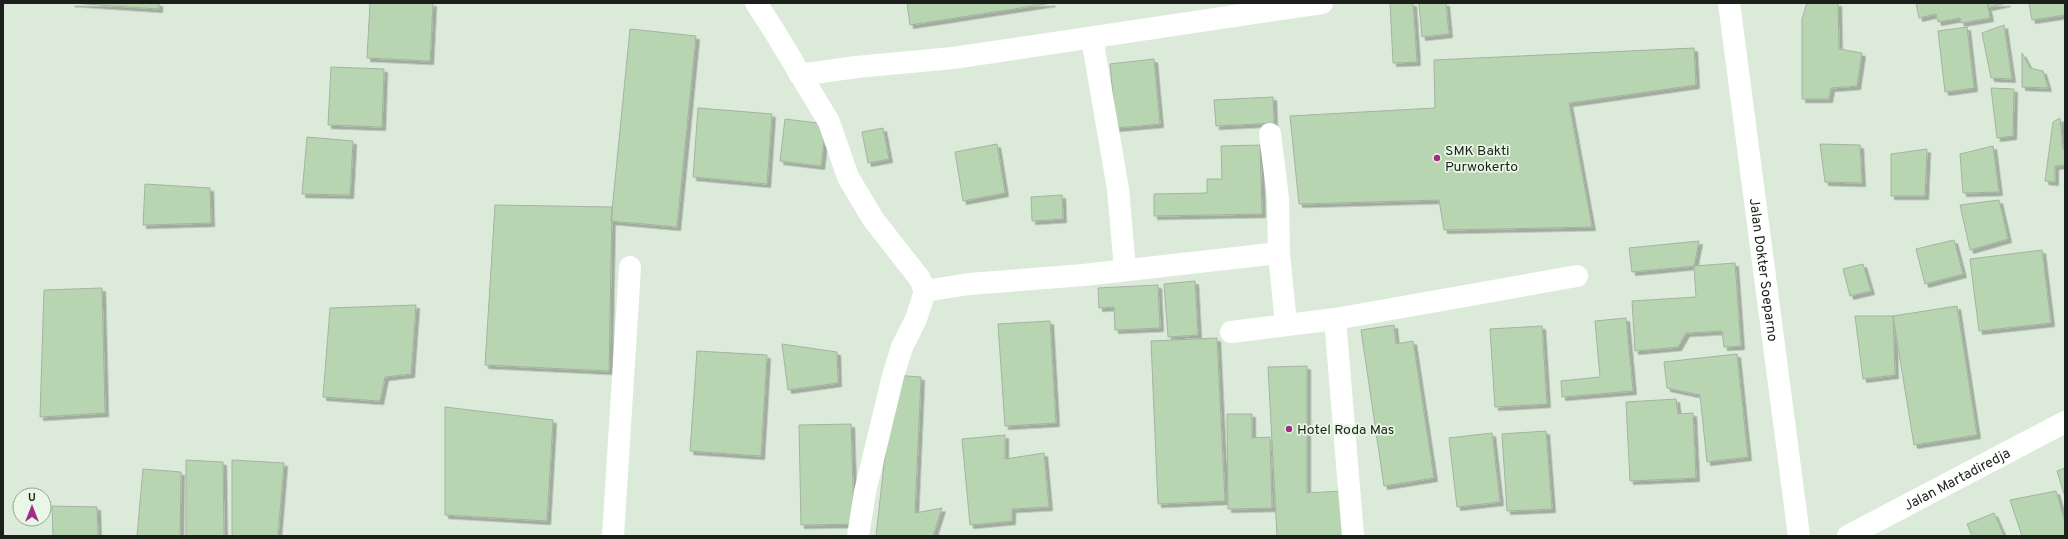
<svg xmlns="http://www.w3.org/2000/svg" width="2068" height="539" font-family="Overpass,sans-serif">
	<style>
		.building { fill: #b8d5b2; stroke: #a4b3a1; filter: url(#shadow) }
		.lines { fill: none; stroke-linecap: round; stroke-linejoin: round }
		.minor { stroke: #fff; stroke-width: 22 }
		.major { stroke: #fff; stroke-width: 22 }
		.poi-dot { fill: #a12d88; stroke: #e9f8e6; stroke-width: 1.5 }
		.labels { text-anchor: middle; stroke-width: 3.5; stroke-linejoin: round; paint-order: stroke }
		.poi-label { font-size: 14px; fill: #1b211a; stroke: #e9f8e6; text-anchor: start }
		.street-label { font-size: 14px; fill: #1b211a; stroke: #e9f8e6 }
	</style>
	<defs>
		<filter id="shadow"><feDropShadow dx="3.5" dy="3.5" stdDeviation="0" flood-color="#0004"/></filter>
	</defs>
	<rect width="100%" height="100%" fill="#dcebd9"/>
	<path class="building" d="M71 3H159V9Z
		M370 3H433L430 61 367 58Z
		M907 3H1052L910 25Z
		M1390 3H1413L1417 62 1393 63Z
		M1419 3H1446L1449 34 1422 37Z
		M1807 3H1838L1839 49 1862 53 1857 86 1831 88 1829 99H1802V19Z
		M1916 3H1987L1990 18 1961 23 1960 18 1938 22 1936 14 1919 18Z
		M1988 3H2007L1989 7Z
		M2029 3H2065V15L2032 20Z
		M2004 25 2012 79 1991 78 1982 33Z
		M1967 27 1974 88 1945 92 1938 31Z
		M630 29 696 36 677 227 611 221Z
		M1694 48 1696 85 1569 103 1592 227 1444 230 1439 200 1299 204 1290 116 1435 108 1434 60Z
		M2022 53 2030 68 2043 71 2048 88 2022 87Z
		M1154 59 1160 124 1116 128 1110 64Z
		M331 67 384 69 382 127 328 125Z
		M1991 88 2014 89 2013 136 1997 138Z
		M1273 97 1274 123 1216 126 1214 100Z
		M698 108 772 114 767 184 693 177Z
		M2060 118 2063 149H2065V165L2055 166V182L2045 181 2053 122Z
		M785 119 826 124 821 166 780 161Z
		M883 128 889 159 868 163 862 132Z
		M307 137 353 141 350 195 302 194Z
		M997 144 1005 193 963 201 955 152Z
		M1820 144 1860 145 1862 183 1825 182Z
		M1260 145 1262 214 1154 216V194L1207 193V179H1222L1221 146Z
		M1993 146 1999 192 1963 193 1960 154Z
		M1927 149 1925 196H1891V154Z
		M145 184 210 188 211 223 143 225Z
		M1062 195 1063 219 1032 221 1031 197Z
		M1999 200 2008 239 1970 250 1960 205Z
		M495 205 612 207 609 371 485 365Z
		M1954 240 1963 274 1925 284 1916 249Z
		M1699 241 1694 266 1632 272 1629 248Z
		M2042 250 2051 323 1979 331 1970 259Z
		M1735 263 1741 346 1724 347 1722 331 1686 333 1678 347 1635 351 1632 301 1696 297 1694 266Z
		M1863 264 1871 291 1850 296 1843 269Z
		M1195 281 1198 335 1168 337 1164 284Z
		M1158 285 1160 328 1115 330 1114 307 1099 308 1098 288Z
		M102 288 105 413 40 417 44 290Z
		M416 305 411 374 385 377 380 401 323 397 330 308Z
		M1957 306 1977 435 1914 445 1893 316Z
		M1855 316H1893L1895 375 1863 379Z
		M1626 318 1633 391 1562 397 1561 381 1600 377 1595 321Z
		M1050 321 1056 423 1005 426 998 324Z
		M1394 325 1396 344 1413 341 1434 478 1384 486 1361 330Z
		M1542 326 1547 404 1495 407 1490 329Z
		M1217 338 1225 501 1158 504 1151 341Z
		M782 344 837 352 838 383 788 390Z
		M697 351 767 355 761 456 690 451Z
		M1737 354 1748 457 1707 462 1700 395 1667 388 1664 362Z
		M1307 366V493L1342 491 1345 536H1277L1268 367Z
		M894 375 921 377 915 513 942 508 933 536H876Z
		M1676 399 1678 414 1693 413 1696 478 1630 481 1626 402Z
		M445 407 553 420 547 521 445 515Z
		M1227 414H1252V438L1270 437 1272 508 1228 509Z
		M851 424 854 524 801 525 799 425Z
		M1546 431 1552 509 1507 511 1502 434Z
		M1492 433 1500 502 1457 507 1449 438Z
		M1005 435V459L1044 453 1049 507 1012 509V521L970 525 962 439Z
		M186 460 223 462 224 536H186Z
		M232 460 284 463 278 536H232Z
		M2065 468V497L2057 471Z
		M143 469 181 472 180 536H137Z
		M2056 491 2065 522V536H2022L2010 500Z
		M52 506 97 507 98 536H53Z
		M1994 513 2004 536H1972L1967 524Z"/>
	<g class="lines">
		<g class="minor">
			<path d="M756 3 773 29 829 122 848 177 873 219 920 279 925 291 916 319 902 347 893 376 865 492 858 536"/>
			<path id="s1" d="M1729 3 1799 536"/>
			<path d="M1092 38 1118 189 1125 269"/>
			<path d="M800 75 856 67 953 58 1322 3"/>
			<path d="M1270 134 1278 198 1279 253 1286 324"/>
			<path d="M925 291 969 284 1084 275 1279 253"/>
			<path d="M1335 319 1353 536"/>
			<path d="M1231 332 1335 319 1577 276"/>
			<path d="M613 536 630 267"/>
		</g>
		<path class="major" id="s2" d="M1848 536 2065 422"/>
	</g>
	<g class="poi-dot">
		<circle cx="1437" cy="158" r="4"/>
		<circle cx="1289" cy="429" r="4"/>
	</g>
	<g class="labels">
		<g class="poi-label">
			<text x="1445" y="155">SMK Bakti<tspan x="1445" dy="16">Purwokerto</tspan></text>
			<text x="1297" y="434">Hotel Roda Mas</text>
		</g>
		<g class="street-label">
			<text dy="5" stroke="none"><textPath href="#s1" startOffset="269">Jalan Dokter Soeparno</textPath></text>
			<text dy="5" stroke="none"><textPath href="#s2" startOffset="123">Jalan Martadiredja</textPath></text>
		</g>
	</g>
	<rect width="2068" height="539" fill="none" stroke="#1b211a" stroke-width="8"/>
	<g transform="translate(32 507)"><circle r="19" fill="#e9f8e6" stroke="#97a294"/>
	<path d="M0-3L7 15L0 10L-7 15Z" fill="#a12d88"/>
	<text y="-6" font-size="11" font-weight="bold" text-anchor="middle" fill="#1b211a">U</text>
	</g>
</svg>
